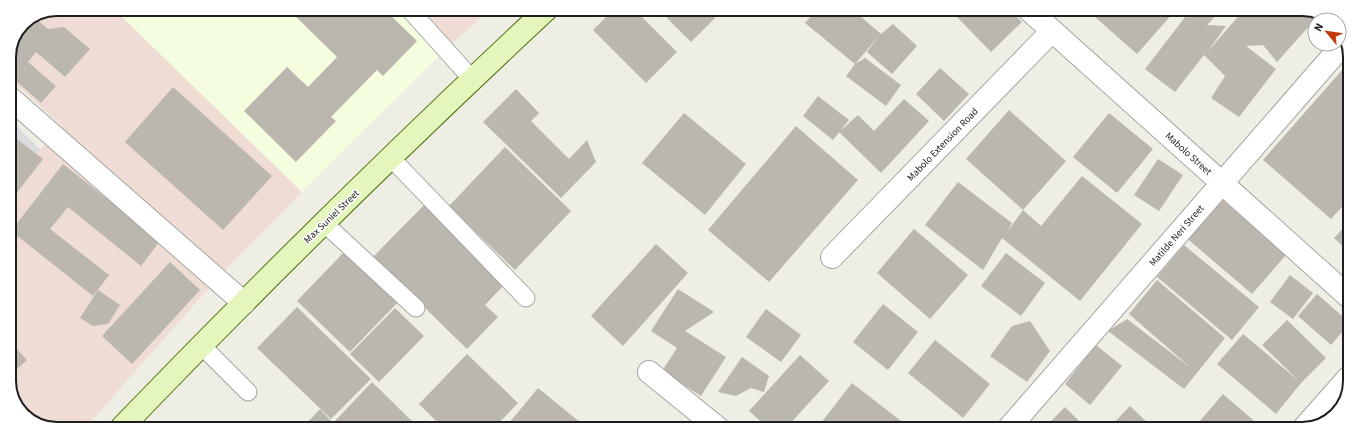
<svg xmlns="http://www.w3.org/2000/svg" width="1359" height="438" font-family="'Source Sans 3',sans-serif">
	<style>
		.residential { fill: #dcdbdb }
		.commercial { fill: #efdcd4 }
		.education { fill: #f5fddf }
		.building { fill: #bbb7ae }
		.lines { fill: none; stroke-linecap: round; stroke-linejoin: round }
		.lane-casing { stroke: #a5a5a5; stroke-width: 19 }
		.street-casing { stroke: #a5a5a5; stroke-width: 24 }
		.secondary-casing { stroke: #4a700a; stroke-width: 24 }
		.lane { stroke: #fff; stroke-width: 17 }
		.street { stroke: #fff; stroke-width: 22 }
		.secondary { stroke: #e4f6bb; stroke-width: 22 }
		.labels { text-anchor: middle; stroke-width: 3; stroke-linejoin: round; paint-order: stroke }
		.street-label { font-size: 10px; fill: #1e1e1e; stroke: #fff }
		.rim { fill: none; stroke: #1e1e1e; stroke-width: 2 }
	</style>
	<rect width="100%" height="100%" fill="#efeee5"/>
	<path class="residential" d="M9 119 41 150 9 185Z"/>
	<path class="commercial" d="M57 9H114L302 192 224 271 86 427H44L21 413 9 385V184L62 126 9 78V56L23 23Z
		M398 9 489 10 440 55Z"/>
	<path class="education" d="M114 9H398L440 55 302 192Z"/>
	<path class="building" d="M288 9H375L382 15 386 11 417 41 383 76 377 70 331 117 336 121 296 162 244 111 287 67 308 87 337 57Z
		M613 10H635L677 52 646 83 593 30Z
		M659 10H707L715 18 691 42Z
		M816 10H853L881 34 893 24 917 46 892 74 867 52 878 37 855 64 805 23Z
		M965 10H1010L1022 22 991 52 957 17Z
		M1087 10H1172L1174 12 1137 54Z
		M1188 11H1220L1207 25 1226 26 1208 51 1243 11H1315L1320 14 1277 62 1263 45 1246 46 1276 69 1239 117 1211 98 1225 76 1204 55 1175 92 1145 69 1189 12Z
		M35 18 48 29 64 27 90 49 65 77 36 52 28 62 56 86 41 103 9 75V56L23 23Z
		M865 58 901 85 886 106 846 76 855 64Z
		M1350 61 1349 199 1331 219 1263 160Z
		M940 68 969 94 944 121 916 94Z
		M173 87 272 176 223 230 125 142Z
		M516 89 539 113 531 121 569 159 587 140 596 162 561 198 483 122Z
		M818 96 849 120 833 140 803 116Z
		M904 99 929 121 881 173 839 132 858 115 874 131Z
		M1009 110 1066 161 1023 210 1041 226 1082 176 1142 224 1080 301 1002 238 983 270 925 225 958 182 1012 223 1008 231 1023 210 966 159Z
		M684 113 746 164 705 215 642 163Z
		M1109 113 1153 149 1117 193 1073 157Z
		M796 126 858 180 769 282 708 230Z
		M9 133 43 159 9 203Z
		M505 147 571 211 515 270 449 206Z
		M1158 159 1183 175 1159 211 1134 195Z
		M63 164 160 241 141 266 68 207 50 229 109 275 93 296 11 231Z
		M1217 195 1286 255 1252 294 1183 235Z
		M427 202 504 285 485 305 498 317 467 349 373 257Z
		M1349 222V252L1334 238Z
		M914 229 968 275 930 319 877 273Z
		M656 244 688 273 623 346 591 316Z
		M1184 245 1259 307 1232 340 1157 277Z
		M345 251 398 302 350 352 297 301Z
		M1006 253 1045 283 1021 316 981 286Z
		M170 262 200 290 132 364 102 336Z
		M1290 275 1313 293 1293 319 1270 302Z
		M1157 280 1225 338 1184 389 1108 331 1127 319 1191 368 1129 314Z
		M678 289 714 312 685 331 726 357 701 396 662 371 677 348 651 331Z
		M98 290 120 305 108 324 93 326 80 318Z
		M1317 294 1349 322V324L1331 345 1298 316Z
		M883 304 918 332 888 370 853 342Z
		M297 307 371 379 331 419 257 348Z
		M395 308 424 336 379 382 350 354Z
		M766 309 801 335 781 362 746 337Z
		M1287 320 1326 358 1301 383 1276 414 1217 364 1243 334 1299 381 1262 345Z
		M1030 321 1050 351 1027 382 990 356 1012 326Z
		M935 340 990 384 963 418 908 373Z
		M9 341 27 360 9 376Z
		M1096 345 1122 366 1090 405 1065 384Z
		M467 354 518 403 494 428H443L419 404Z
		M800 355 829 381 786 428H768L749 411Z
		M742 357 769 376 764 392 751 388 736 396 718 392Z
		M372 382 419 428 303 427 320 409 333 423Z
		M852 383 910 428H817Z
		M538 388 587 428H505Z
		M1223 394 1261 427 1259 429H1193Z
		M1130 406 1153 428 1108 429Z
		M1065 407 1087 429H1043Z"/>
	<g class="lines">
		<g class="lane-casing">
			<path id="lane" d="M409 9 472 79
				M391 158 526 298
				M324 223 416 308
				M201 345 248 392"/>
		</g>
		<g class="street-casing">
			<path id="street" d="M1029 10 1349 297
				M9 97 244 303
				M832 257 1052 31
				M649 372 718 428
				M1008 429 1345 42
				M1303 429 1348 378"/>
		</g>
		<g class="secondary-casing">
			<path id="secondary" d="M122 427C259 285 401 145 546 10"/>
		</g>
		<use href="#lane" class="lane"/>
		<use href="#street" class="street"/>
		<use href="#secondary" class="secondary"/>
	</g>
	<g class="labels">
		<g class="street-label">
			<text transform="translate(942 144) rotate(-46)" y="4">Mabolo Extension Road</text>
			<text transform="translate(1189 153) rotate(42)" y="4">Mabolo Street</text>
			<text transform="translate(331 216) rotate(-44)" y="4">Max Suniel Street</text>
			<text transform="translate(1176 235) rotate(-49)" y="4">Matilde Neri Street</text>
		</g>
	</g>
	<path d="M0 0H1359V438H0ZM57 16H1302A41 41 0 0 1 1343 57V381A41 41 0 0 1 1302 422H57A41 41 0 0 1 16 381V57A41 41 0 0 1 57 16Z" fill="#fff" fill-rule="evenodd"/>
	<path class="rim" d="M57 16H1302A41 41 0 0 1 1343 57V381A41 41 0 0 1 1302 422H57A41 41 0 0 1 16 381V57A41 41 0 0 1 57 16Z"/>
	<g transform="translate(1327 32) rotate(299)"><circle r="19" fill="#ffffff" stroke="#a5a5a5"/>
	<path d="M0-3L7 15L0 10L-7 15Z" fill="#c33a09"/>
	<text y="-6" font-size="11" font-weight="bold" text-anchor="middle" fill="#1e1e1e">N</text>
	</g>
</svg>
